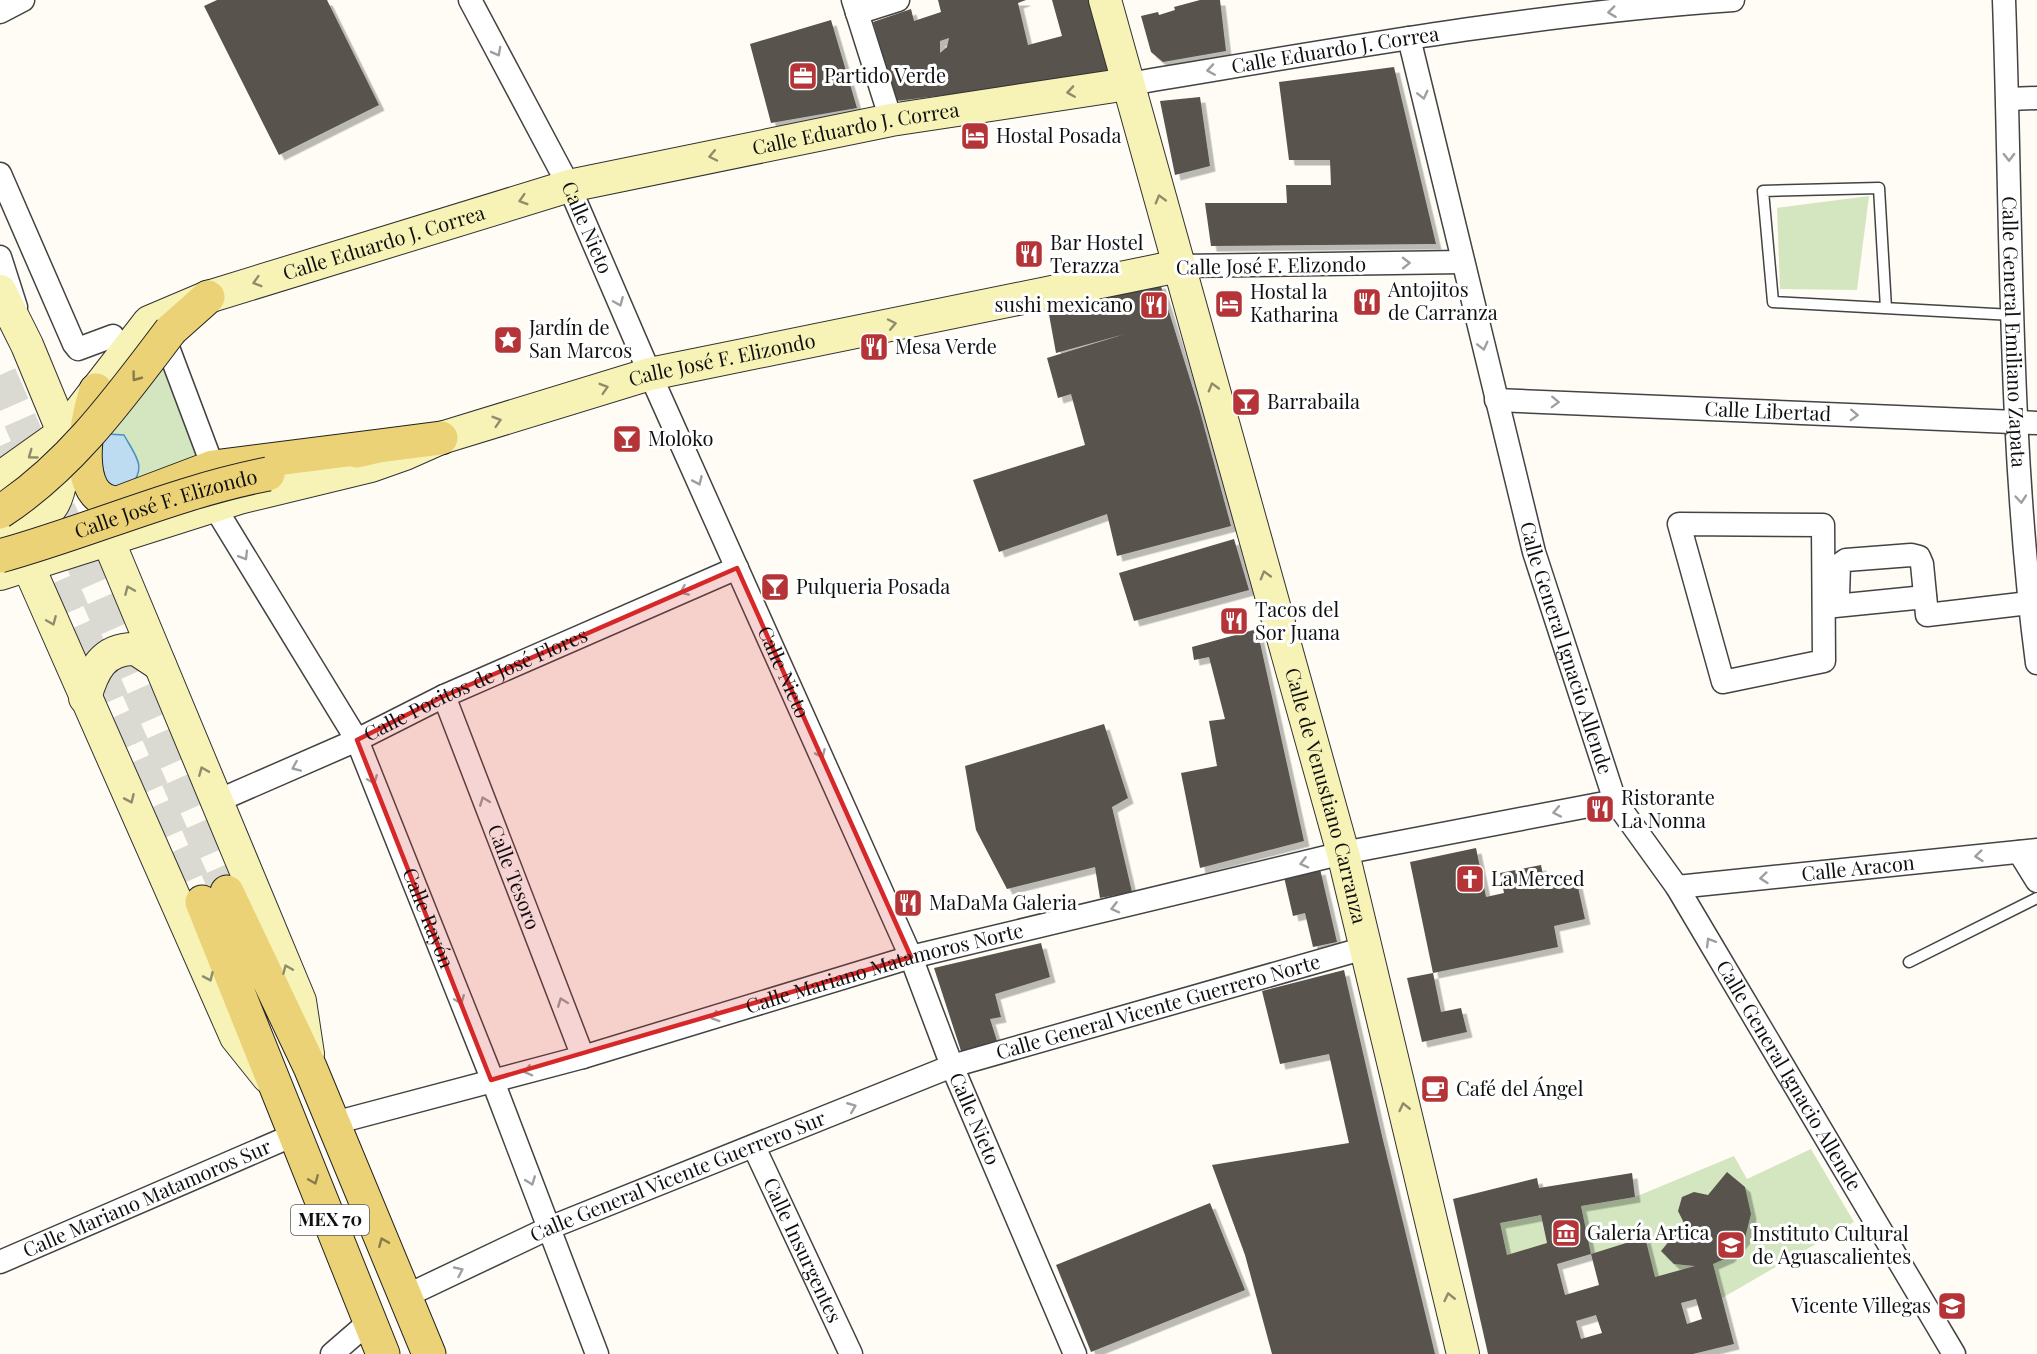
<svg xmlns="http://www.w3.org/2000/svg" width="2037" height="1354" font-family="'Playfair Display',serif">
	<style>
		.green { fill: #d3e6c0 }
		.water { fill: #bddcf1; stroke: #4b8fc1; stroke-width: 1.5 }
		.building { fill: #58524d; fill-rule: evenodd; filter: url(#shadow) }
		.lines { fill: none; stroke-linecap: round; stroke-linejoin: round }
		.primary-tunnel { stroke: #dad9d2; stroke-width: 33; stroke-dasharray: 33 16; stroke-linecap: butt }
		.lane-casing { stroke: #434343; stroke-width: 13 }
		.street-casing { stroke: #434343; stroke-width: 25 }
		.secondary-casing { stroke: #323232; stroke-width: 34 }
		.primary-casing { stroke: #212121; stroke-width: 35 }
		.lane { stroke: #fff; stroke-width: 10 }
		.street { stroke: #fff; stroke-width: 22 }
		.secondary { stroke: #f7f2b5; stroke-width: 32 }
		.primary { stroke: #ebd276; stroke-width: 33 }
		.primary-bridge-casing { stroke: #212121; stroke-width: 35; stroke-linecap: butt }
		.primary-bridge { stroke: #ebd276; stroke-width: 33 }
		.oneway { stroke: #9f9f9f }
		.oneway2 { stroke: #8f8c6b }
		.oneway3 { stroke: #887b48 }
		.marked { fill: #d62828; fill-opacity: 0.2; stroke: #d62828; stroke-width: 4.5; stroke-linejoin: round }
		.labels { text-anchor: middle; stroke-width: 6; stroke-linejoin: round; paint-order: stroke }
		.shield { fill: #fff; stroke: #585858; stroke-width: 1.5 }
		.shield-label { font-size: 18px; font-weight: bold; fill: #101010 }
		.street-label { font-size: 20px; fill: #101010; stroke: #fff }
		.poi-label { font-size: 20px; fill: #101010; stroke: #fff; text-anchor: start }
	</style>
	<defs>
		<filter id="shadow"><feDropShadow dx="5.5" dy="5.5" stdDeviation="0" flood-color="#0004"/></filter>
	</defs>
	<rect width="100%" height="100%" fill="#fefcf4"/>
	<path class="green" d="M1869 196 1857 290 1780 289 1777 208Z
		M173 339 217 459 141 488 94 438Z
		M1811 1149 1854 1222 1722 1298 1712 1262 1655 1277 1645 1237 1591 1254 1581 1206 1635 1197 1734 1156 1747 1179Z
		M1541 1215 1547 1243 1507 1255 1500 1223Z"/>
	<path class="water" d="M107 434 124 435C136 457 148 467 129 488L107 485 96 445Z"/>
	<path class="building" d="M217 0H327L379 105 279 155 204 6Z
		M938 0H1026L1018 3 1028 45 1062 36 1052 0H1093L1113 75 896 101 873 22 911 9 914 21 941 12ZM949 38 947 47 940 53V41Z
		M1200 0H1220L1226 51 1163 62 1151 52 1141 16 1158 12 1159 15 1175 10 1174 7Z
		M831 20 857 108 771 123 750 44Z
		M1394 67 1436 244 1211 246 1205 203H1287L1286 185H1331L1330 160H1289L1279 82Z
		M1200 97 1210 166 1175 175 1160 101Z
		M1160 283 1199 408 1231 526 1117 556 1107 514 999 552 973 480 1085 445 1071 394 1058 398 1047 358 1125 334 1056 353 1048 309Z
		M1234 539 1249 590 1134 621 1119 573Z
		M1257 629 1304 841 1200 868 1181 773 1217 766 1209 721 1225 719 1209 657 1194 660 1192 647Z
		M1104 724 1128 798 1112 807 1132 892 1100 898 1095 867 1007 889 976 830 965 766Z
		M1476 848 1486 897 1504 893 1500 873 1541 865 1545 885 1576 878 1585 919 1554 926 1558 947 1433 973 1441 1012 1461 1008 1467 1032 1422 1042 1407 978 1433 973 1410 862Z
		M1320 869 1337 942 1313 947 1305 913 1293 916 1284 877Z
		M1041 943 1050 977 995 994 1001 1017 990 1019 997 1041 962 1054 934 968Z
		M1344 970 1382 1136 1435 1354H1272L1245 1255 1212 1165 1349 1143 1329 1054 1280 1064 1262 991Z
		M1727 1172 1745 1187 1751 1214 1745 1238 1729 1257 1713 1264 1734 1344 1693 1354H1488L1453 1199 1537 1178 1539 1188 1632 1173 1635 1197 1581 1206 1591 1254 1645 1237 1655 1277 1695 1266 1674 1264 1661 1251 1684 1223 1678 1211 1682 1197 1694 1192 1708 1195ZM1541 1215 1547 1243 1507 1255 1500 1223ZM1591 1254 1599 1285 1565 1295 1557 1264ZM1696 1299 1702 1319 1687 1324 1681 1303ZM1596 1315 1602 1333 1581 1339 1576 1321Z
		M1210 1203 1245 1290 1091 1352 1056 1265Z"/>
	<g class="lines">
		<path class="primary-tunnel" d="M0 375 227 892
			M0 446 202 902"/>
		<g class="lane-casing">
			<path id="lane" d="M1886 308 1879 188 1763 191 1773 302 1994 314 2013 315
				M1909 962 2037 898"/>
		</g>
		<g class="street-casing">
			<g id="street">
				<path id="s1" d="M470 0 569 186 650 374 911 957 952 1066 1075 1354"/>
				<path d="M853 0 891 120"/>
				<path id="s2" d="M2004 0C2012 221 2008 443 2037 663"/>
				<path d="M0 12 23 0"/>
				<path d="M857 13 898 0"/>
				<path id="s3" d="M1409 38 1534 552 1615 801 1677 887 1954 1354"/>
				<path id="s4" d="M1128 84C1329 51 1530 14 1733 0"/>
				<path d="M2008 99 2037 98"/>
				<path d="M0 174 74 344 78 349 113 336"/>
				<path d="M0 257 16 307"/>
				<path d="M1179 266 1463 262"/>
				<path d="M169 350 213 467"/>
				<path id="s5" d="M1496 400 2037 423"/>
				<path id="s6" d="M214 506 357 740 489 1071 597 1354"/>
				<path d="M1679 524 1823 525 1824 661 1723 682Z"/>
				<path d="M1838 595 1839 565 1846 560 1911 555 1919 557 1922 564 1927 615 2029 603"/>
				<path d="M1825 607 1925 597"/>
				<path id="s7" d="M444 696 583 1057"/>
				<path id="s8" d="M215 802 357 740 444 696 737 568"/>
				<path d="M2019 852 2037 881"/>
				<path id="s9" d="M1677 887 2037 850"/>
				<path id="s10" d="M334 1123 583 1057 911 957 1343 853 1615 801"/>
				<path id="s11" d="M754 1147 851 1354"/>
				<path id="s12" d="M0 1262 296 1134"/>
				<path id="s13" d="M406 1296 549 1228 952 1066 1365 948"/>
				<path d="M332 1354 370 1321"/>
			</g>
		</g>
		<g class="secondary-casing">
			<g id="secondary">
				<path id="s14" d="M1105 0 1343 853 1463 1354"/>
				<path d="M0 291 27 345 70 449"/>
				<path id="s15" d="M0 478 63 433 149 322 208 297 569 186 891 120 1128 84"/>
				<path d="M0 502 236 1037 268 1077"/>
				<path d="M101 523 300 1001 308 1054"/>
				<path d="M0 540C57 517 62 503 63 442"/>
				<path id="s16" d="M0 574 239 498 371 466 405 454 441 438 650 374 1179 266"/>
				<path d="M85 698C93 670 103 648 136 649L160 665"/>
			</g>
		</g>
		<g class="primary-casing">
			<path id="primary" d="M171 330 208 297
				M96 390C87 419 69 502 118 503L213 467 379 446
				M357 451 379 446 441 438
				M227 892 310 1067 429 1354
				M202 902 383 1354"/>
		</g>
		<use href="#lane" class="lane"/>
		<use href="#street" class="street"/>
		<use href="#secondary" class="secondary"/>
		<use href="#primary" class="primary"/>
		<g class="primary-bridge-casing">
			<g id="primary-bridge">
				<path d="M0 512C71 466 121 396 171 330"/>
				<path id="s17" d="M0 556C90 531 176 492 268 474"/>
			</g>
		</g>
		<use href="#primary-bridge" class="primary-bridge"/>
	</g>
	<defs><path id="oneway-chevron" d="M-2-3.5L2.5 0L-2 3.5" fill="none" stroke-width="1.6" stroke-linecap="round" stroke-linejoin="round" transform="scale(1.5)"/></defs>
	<g class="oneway">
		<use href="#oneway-chevron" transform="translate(1612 12) rotate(173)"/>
		<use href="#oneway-chevron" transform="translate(497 52) rotate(62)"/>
		<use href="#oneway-chevron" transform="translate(1211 70) rotate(171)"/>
		<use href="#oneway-chevron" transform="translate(1423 95) rotate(76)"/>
		<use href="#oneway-chevron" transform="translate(2009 157) rotate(89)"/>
		<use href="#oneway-chevron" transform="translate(1406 263) rotate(-1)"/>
		<use href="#oneway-chevron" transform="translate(619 302) rotate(67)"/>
		<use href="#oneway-chevron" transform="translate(1483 346) rotate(76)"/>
		<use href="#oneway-chevron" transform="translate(1555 402) rotate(2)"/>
		<use href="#oneway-chevron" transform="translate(1854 415) rotate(2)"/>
		<use href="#oneway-chevron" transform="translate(698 481) rotate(66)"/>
		<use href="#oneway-chevron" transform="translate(2021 499) rotate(85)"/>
		<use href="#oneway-chevron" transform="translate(244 556) rotate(59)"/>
		<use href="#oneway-chevron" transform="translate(684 591) rotate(156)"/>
		<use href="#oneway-chevron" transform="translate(821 754) rotate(66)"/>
		<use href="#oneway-chevron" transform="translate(296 767) rotate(157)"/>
		<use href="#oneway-chevron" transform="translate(373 780) rotate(68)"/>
		<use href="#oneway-chevron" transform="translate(484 801) rotate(-111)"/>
		<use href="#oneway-chevron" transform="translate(1557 812) rotate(169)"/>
		<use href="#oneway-chevron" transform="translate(1979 856) rotate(174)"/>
		<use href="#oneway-chevron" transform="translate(1304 863) rotate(166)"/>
		<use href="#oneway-chevron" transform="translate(1764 878) rotate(174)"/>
		<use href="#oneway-chevron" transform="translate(1115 908) rotate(166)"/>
		<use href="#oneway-chevron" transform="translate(1710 942) rotate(-121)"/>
		<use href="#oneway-chevron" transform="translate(460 1000) rotate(68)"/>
		<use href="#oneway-chevron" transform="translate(562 1002) rotate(-111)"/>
		<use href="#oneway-chevron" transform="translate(715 1017) rotate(163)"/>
		<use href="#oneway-chevron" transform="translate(528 1071) rotate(166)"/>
		<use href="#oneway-chevron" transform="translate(852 1107) rotate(-22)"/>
		<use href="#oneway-chevron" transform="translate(531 1181) rotate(69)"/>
		<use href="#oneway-chevron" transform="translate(459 1271) rotate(-25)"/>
	</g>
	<g class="oneway2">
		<use href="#oneway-chevron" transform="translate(1071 92) rotate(171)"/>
		<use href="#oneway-chevron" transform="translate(713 156) rotate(168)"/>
		<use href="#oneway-chevron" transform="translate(1160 199) rotate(-106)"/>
		<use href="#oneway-chevron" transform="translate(523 200) rotate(163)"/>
		<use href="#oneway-chevron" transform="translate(257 282) rotate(163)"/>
		<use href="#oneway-chevron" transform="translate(892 324) rotate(-12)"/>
		<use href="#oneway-chevron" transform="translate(1213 387) rotate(-106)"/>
		<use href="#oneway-chevron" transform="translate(604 388) rotate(-17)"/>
		<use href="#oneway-chevron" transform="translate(497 421) rotate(-17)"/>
		<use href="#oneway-chevron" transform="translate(32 455) rotate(144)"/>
		<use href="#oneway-chevron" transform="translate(1265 575) rotate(-106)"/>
		<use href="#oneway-chevron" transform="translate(129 590) rotate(-113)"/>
		<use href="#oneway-chevron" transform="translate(52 621) rotate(67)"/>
		<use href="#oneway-chevron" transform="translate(203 771) rotate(-112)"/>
		<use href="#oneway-chevron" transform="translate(130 799) rotate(66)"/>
		<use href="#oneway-chevron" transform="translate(287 969) rotate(-113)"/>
		<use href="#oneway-chevron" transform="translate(209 977) rotate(66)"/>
		<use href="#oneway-chevron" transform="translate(1404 1107) rotate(-103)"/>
		<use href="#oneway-chevron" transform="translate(1449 1297) rotate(-103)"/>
	</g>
	<g class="oneway3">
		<use href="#oneway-chevron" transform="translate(136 377) rotate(127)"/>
		<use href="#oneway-chevron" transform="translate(314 1180) rotate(68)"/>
		<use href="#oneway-chevron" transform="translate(383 1242) rotate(-112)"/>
	</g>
	<path class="marked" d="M737 568 911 957 491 1080 357 740 444 696Z"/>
	<defs>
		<g id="office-square" transform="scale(1.5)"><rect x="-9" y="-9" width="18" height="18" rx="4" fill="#b43437" stroke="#fff"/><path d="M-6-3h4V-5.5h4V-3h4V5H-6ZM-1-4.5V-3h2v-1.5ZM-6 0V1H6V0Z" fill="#fff"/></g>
		<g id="hotel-square" transform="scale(1.5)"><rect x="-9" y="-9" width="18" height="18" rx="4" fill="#b43437" stroke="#fff"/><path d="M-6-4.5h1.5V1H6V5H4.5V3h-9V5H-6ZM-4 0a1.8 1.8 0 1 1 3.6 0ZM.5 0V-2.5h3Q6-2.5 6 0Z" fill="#fff"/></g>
		<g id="restaurant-square" transform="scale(1.5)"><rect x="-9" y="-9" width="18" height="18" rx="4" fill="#b43437" stroke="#fff"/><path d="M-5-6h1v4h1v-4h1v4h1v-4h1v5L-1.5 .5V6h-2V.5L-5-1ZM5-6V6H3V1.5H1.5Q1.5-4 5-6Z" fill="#fff"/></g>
		<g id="sight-square" transform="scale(1.5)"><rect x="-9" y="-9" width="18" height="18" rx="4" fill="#b43437" stroke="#fff"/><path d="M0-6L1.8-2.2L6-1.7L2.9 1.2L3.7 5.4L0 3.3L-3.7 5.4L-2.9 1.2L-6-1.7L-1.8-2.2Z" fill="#fff"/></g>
		<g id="bar-square" transform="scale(1.5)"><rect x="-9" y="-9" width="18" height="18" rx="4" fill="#b43437" stroke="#fff"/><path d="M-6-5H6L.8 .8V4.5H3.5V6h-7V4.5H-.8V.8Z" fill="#fff"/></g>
		<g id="church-square" transform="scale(1.5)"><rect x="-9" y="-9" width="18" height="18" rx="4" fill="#b43437" stroke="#fff"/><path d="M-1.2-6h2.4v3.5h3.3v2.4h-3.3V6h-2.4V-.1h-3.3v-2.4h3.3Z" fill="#fff"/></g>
		<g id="cafe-square" transform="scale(1.5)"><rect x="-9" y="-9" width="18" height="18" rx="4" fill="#b43437" stroke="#fff"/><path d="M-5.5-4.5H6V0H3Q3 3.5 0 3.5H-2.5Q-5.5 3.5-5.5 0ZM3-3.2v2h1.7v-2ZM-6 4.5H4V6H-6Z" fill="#fff"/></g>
		<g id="museum-square" transform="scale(1.5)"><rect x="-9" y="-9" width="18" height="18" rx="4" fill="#b43437" stroke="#fff"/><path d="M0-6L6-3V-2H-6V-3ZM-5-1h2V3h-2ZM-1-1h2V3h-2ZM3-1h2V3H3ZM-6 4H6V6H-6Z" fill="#fff"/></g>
		<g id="university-square" transform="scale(1.5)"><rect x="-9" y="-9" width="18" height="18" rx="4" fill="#b43437" stroke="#fff"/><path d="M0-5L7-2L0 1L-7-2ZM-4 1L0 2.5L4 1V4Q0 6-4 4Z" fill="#fff"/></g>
		<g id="school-square" transform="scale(1.5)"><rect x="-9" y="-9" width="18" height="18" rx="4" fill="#b43437" stroke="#fff"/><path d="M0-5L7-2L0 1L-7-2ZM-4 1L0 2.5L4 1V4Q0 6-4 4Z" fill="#fff"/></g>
	</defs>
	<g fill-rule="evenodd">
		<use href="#office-square" x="803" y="76"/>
		<use href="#hotel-square" x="975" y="136"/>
		<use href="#restaurant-square" x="1029" y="254"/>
		<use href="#restaurant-square" x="1367" y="302"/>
		<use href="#hotel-square" x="1229" y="304"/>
		<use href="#restaurant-square" x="1154" y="305"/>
		<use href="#sight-square" x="508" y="340"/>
		<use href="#restaurant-square" x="874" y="347"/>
		<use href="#bar-square" x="1246" y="402"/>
		<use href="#bar-square" x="627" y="439"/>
		<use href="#bar-square" x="775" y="587"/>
		<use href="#restaurant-square" x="1234" y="621"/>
		<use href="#restaurant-square" x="1600" y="809"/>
		<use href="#church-square" x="1470" y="879"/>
		<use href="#restaurant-square" x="908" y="903"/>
		<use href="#cafe-square" x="1435" y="1089"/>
		<use href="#museum-square" x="1566" y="1233"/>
		<use href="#university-square" x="1731" y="1245"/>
		<use href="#school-square" x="1952" y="1306"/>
	</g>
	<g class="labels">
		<rect class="shield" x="291" y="1205" width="78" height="30" rx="4.5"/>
		<g class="shield-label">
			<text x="330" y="1226">MEX 70</text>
		</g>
		<g class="street-label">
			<text dy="7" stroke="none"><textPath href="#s4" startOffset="210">Calle Eduardo J. Correa</textPath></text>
			<text dy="7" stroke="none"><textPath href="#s15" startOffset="952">Calle Eduardo J. Correa</textPath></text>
			<text dy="7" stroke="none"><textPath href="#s1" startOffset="256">Calle Nieto</textPath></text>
			<text dy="7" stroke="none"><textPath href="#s15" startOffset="466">Calle Eduardo J. Correa</textPath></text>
			<text transform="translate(1271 266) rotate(-1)" y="7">Calle José F. Elizondo</text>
			<text dy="7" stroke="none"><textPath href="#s2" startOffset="332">Calle General Emiliano Zapata</textPath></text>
			<text dy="7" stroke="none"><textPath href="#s16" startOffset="754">Calle José F. Elizondo</textPath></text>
			<text dy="7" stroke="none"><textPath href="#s5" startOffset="272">Calle Libertad</textPath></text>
			<text dy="7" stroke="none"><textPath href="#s17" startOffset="174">Calle José F. Elizondo</textPath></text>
			<text dy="7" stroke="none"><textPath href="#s3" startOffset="630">Calle General Ignacio Allende</textPath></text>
			<text dy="7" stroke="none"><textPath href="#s1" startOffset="742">Calle Nieto</textPath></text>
			<text dy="7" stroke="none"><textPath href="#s8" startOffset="286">Calle Pocitos de José Flores</textPath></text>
			<text dy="7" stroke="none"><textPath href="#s14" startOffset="826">Calle de Venustiano Carranza</textPath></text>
			<text dy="7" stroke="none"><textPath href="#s9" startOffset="182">Calle Aracon</textPath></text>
			<text dy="7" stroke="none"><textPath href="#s7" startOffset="194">Calle Tesoro</textPath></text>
			<text dy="7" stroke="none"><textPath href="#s6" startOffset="466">Calle Rayón</textPath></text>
			<text dy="7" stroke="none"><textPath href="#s10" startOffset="572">Calle Mariano Matamoros Norte</textPath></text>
			<text dy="7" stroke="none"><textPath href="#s13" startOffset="807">Calle General Vicente Guerrero Norte</textPath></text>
			<text dy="7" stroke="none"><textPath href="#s3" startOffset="1116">Calle General Ignacio Allende</textPath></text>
			<text dy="7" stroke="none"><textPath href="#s1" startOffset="1228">Calle Nieto</textPath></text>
			<text dy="7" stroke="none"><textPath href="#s13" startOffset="297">Calle General Vicente Guerrero Sur</textPath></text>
			<text dy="7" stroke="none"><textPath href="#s12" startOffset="160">Calle Mariano Matamoros Sur</textPath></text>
			<text dy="7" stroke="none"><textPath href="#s11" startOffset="114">Calle Insurgentes</textPath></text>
		</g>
		<g class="poi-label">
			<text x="824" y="83">Partido Verde</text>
			<text x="996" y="143">Hostal Posada</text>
			<text x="1050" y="250">Bar Hostel<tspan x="1050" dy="23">Terazza</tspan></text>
			<text x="1388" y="297">Antojitos<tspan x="1388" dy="23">de Carranza</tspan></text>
			<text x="1250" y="299">Hostal la<tspan x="1250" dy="23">Katharina</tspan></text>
			<text x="1133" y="312" text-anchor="end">sushi mexicano</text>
			<text x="529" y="335">Jardín de<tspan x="529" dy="23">San Marcos</tspan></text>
			<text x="895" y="354">Mesa Verde</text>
			<text x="1267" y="409">Barrabaila</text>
			<text x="648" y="446">Moloko</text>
			<text x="796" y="594">Pulqueria Posada</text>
			<text x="1255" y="617">Tacos del<tspan x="1255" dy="23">Sor Juana</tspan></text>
			<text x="1621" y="805">Ristorante<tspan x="1621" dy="23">La Nonna</tspan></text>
			<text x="1491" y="886">La Merced</text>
			<text x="929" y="910">MaDaMa Galeria</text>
			<text x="1456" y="1096">Café del Ángel</text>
			<text x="1587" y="1240">Galería Artica</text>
			<text x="1752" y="1241">Instituto Cultural<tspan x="1752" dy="23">de Aguascalientes</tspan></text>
			<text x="1931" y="1313" text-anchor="end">Vicente Villegas</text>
		</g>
	</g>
</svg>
